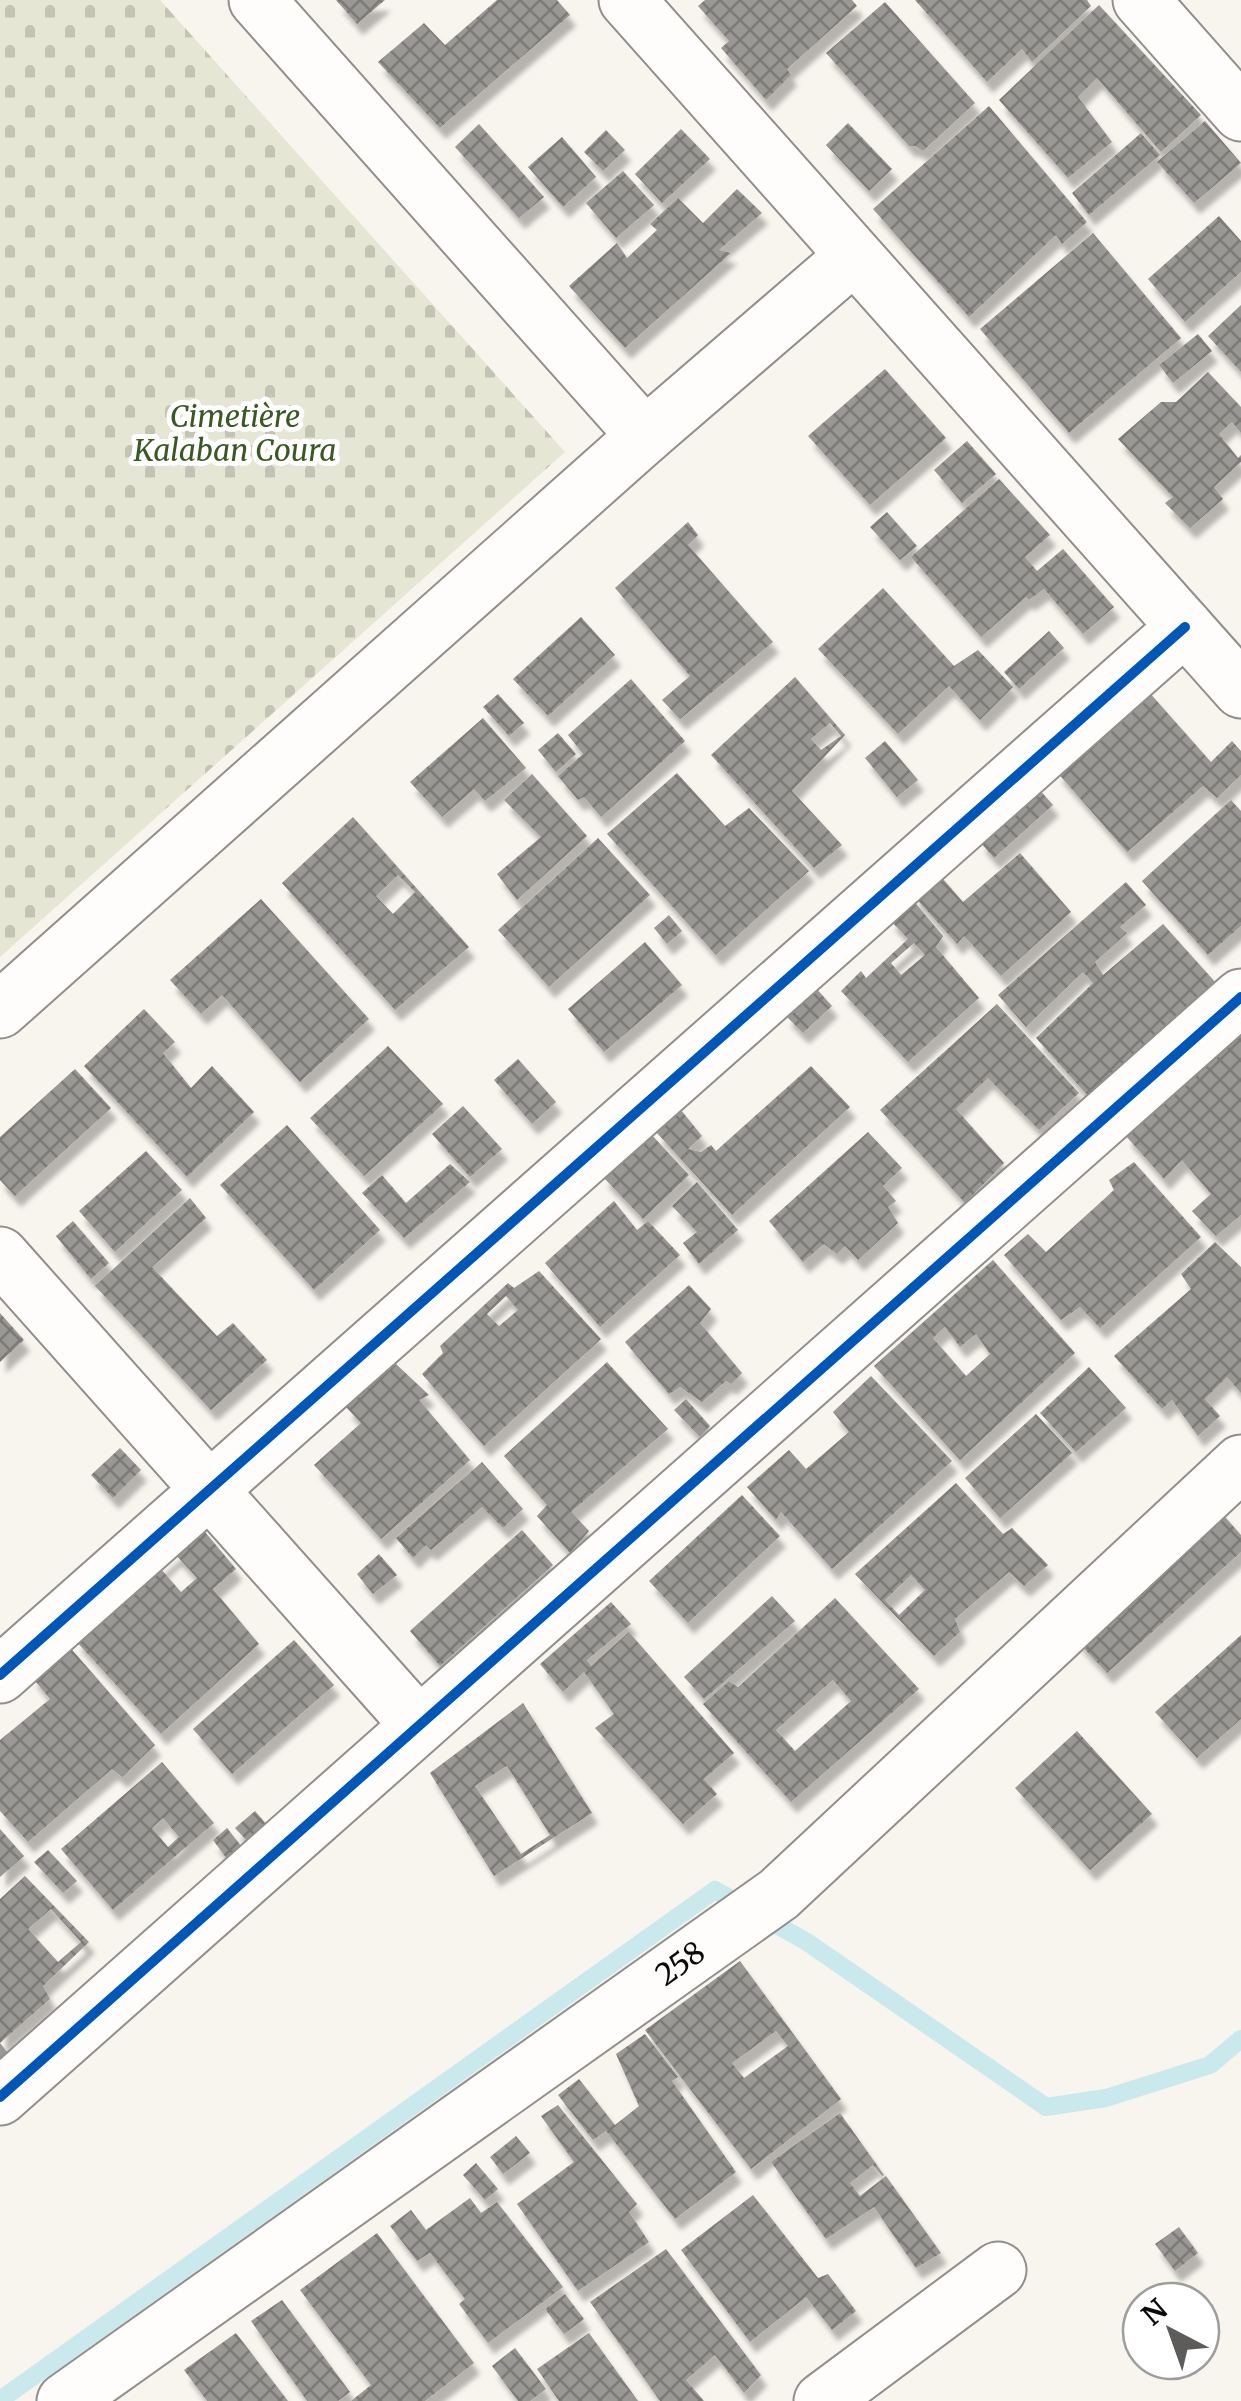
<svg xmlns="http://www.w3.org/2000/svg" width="1241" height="2401" font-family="Merriweather,serif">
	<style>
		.cemetery { fill: url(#cemetery-stones) }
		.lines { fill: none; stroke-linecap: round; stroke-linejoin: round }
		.stream { stroke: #c9e9ed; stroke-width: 18 }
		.building { fill: url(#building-cross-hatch); fill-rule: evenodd; filter: url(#shadow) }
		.minor-casing { stroke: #918f8d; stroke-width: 59 }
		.minor { stroke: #fefdfc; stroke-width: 55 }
		.cycleway-casing { stroke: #fff; stroke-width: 16 }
		.cycleway { stroke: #0057b8; stroke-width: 10 }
		.labels { text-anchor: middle; stroke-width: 10; stroke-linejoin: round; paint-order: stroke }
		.park-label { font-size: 30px; font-style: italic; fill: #3a5824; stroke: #fff }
		.street-label { font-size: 30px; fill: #0a0a0a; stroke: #fff }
	</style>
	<defs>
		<pattern id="cemetery-stones" width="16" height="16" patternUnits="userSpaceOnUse" patternTransform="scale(2.5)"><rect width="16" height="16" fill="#e6e6d4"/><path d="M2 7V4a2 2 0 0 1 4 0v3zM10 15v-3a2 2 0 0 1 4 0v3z" fill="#c4c4b5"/></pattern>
		<pattern id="building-cross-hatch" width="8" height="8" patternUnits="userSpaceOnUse" patternTransform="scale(2.5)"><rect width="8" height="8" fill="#9a9894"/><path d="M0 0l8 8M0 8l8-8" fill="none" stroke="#7c7a77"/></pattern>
		<filter id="shadow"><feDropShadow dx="6" dy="11" stdDeviation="2.5" flood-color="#0004"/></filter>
	</defs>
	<rect width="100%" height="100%" fill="#f8f4ee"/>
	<path class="cemetery" d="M0 0H160L565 452 0 957Z"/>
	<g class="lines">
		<path class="stream" d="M0 2400 715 1890 807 1942 1046 2107 1106 2098 1210 2065 1241 2039"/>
	</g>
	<path class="building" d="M336 0H385L357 24Z
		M497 0H557L570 15 440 128 378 62 424 23 445 45Z
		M705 0H852L857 6 787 69 791 75 766 100 721 48 729 41 698 6Z
		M915 0H1087L1091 6 1032 62 1022 49 987 82Z
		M885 2 975 103 923 151 915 146H909L826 53Z
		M1099 5 1201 115 1161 152 1097 78 1078 97 1112 142 1068 178 999 100Z
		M989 106 1087 222 1062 244 1056 235 969 317 873 209Z
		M1205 121 1241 163 1194 203 1157 162Z
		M848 123 892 169 869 191 826 145Z
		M479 124 544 197 519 218 455 147Z
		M681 129 710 159 662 203 635 174Z
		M606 130 625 150 603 171 584 152Z
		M1141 133 1160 155 1089 215 1072 193Z
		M562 137 596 177 563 207 528 167Z
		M623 171 654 205 616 238 586 203Z
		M737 189 762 213 719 250 731 253 625 348 569 286 617 243 627 258 657 230 650 224 678 198 703 223Z
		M1219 216 1241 241V272L1185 322 1148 279Z
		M1093 233 1181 338 1069 433 980 329Z
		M1241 305V372L1208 336Z
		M1198 334 1212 351 1173 383 1159 365Z
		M885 369 946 438 870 505 808 436Z
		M1208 372 1241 407V433L1232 422 1219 434 1238 458 1241 455V462L1214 487 1223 499 1190 528 1165 503 1173 497 1118 439 1161 402H1176Z
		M967 441 996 474 962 503 934 470Z
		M999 479 1050 535 1025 557 1037 571 1063 549 1114 607 1083 634 1044 589 1029 600 1026 597 981 637 911 557Z
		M887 512 917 546 900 560 870 527Z
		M688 522 698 535 688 545 773 642 680 719 662 700 690 676 615 588Z
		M883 588 954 666 978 650 1013 687 980 720 949 686 898 734 818 649Z
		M581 617 615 655 548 716 513 679Z
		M1049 631 1064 648 1019 689 1004 672Z
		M795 677 845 735 792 791 842 845 814 868 711 755ZM830 723 841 736 821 750 811 739Z
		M631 679 685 741 601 817 584 797 578 800 558 776 583 754 568 735Z
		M1148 691 1211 762 1232 741 1241 751V775L1217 798 1203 786 1127 852 1056 771Z
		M498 694 524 723 509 736 483 707Z
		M483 718 526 768 485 801 474 789 442 817 410 782Z
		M558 733 576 754 556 772 538 750Z
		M885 741 918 780 897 797 865 758Z
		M677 773 725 826 749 808 809 871 716 955 607 834Z
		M532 774 587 836 517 900 497 874 541 837 504 800Z
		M1038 788 1053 805 994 858 979 841Z
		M1231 800 1241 811V926L1208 955 1142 881Z
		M353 817 469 947 395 1010 282 883ZM398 875 415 892 393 914 376 896Z
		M598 838 650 895 549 987 498 930Z
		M1020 853 1071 912 1001 976 964 936 957 944 912 894 937 872 963 902Z
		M1126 882 1146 905 1120 927 1127 933 1095 962 1103 975 1163 924 1216 983 1088 1096 1036 1038 1093 983 1083 972 1026 1027 998 995Z
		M261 899 369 1019 300 1082 222 995 201 1014 170 980Z
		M912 899 943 936 936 947 979 998 908 1062 841 991 861 971 866 978 908 939 889 919ZM914 943 925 955 901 975 891 963Z
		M669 915 682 931 667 944 654 928Z
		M645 942 682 985 604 1052 568 1009Z
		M815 987 832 1006 803 1033 785 1015Z
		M997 1004 1079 1093 1039 1130 988 1078 956 1109 1004 1163 965 1203 880 1110Z
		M144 1009 175 1042 163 1053 191 1088 212 1066 254 1112 187 1177 84 1066Z
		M1241 1033V1215L1216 1236 1192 1211 1211 1194 1182 1160 1164 1179 1125 1135Z
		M388 1046 443 1104 364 1176 310 1118Z
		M518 1059 556 1102 532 1124 494 1080Z
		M811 1066 850 1107 732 1215 656 1132 681 1110 702 1136 688 1149 701 1152 711 1145 716 1151Z
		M75 1069 111 1108 15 1196 0 1180V1137Z
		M463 1106 502 1149 470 1177 432 1134Z
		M287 1125 380 1230 314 1290 220 1185Z
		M649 1132 689 1175 643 1219 602 1176Z
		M868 1132 902 1168 883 1186 896 1201 888 1207 898 1223 858 1260 845 1246 837 1254 824 1244 803 1262 769 1221Z
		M146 1151 182 1190 115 1252 79 1211Z
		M1134 1162 1201 1237 1100 1328 1080 1307 1061 1320 1004 1255 1028 1234 1046 1252 1114 1190 1109 1180Z
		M450 1164 470 1182 404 1238 362 1193 382 1175 406 1203Z
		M697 1182 738 1230 699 1264 683 1243 697 1232 672 1206Z
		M190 1198 206 1218 152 1267 217 1336 233 1323 267 1360 211 1410 95 1286Z
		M614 1201 637 1230 648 1221 680 1255 600 1327 545 1263Z
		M73 1221 109 1263 91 1279 56 1236Z
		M1215 1242 1241 1267V1393L1227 1377 1205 1399 1220 1416 1198 1436 1172 1400 1162 1409 1114 1356 1191 1289 1181 1274Z
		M993 1260 1075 1353 960 1460 874 1366ZM945 1327 960 1347 976 1334 990 1354 966 1376 933 1338Z
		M539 1271 601 1339 484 1446 422 1374 443 1353 440 1346 508 1283 514 1288ZM506 1296 518 1310 499 1326 487 1314Z
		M689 1285 711 1309 700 1323 742 1373 731 1384 726 1381 702 1402 680 1387 669 1394 625 1342Z
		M0 1313 24 1340 0 1362Z
		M607 1362 668 1429 571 1512 589 1531 570 1553 537 1516 547 1505 504 1456Z
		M396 1364 429 1395 419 1400 470 1460 381 1539 314 1465 361 1423 346 1407Z
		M1089 1367 1126 1408 1076 1452 1040 1413Z
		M871 1376 952 1461 832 1569 781 1512 776 1520 747 1487 789 1450 806 1469 849 1432 833 1412Z
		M686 1399 710 1426 700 1437 674 1410Z
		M1036 1414 1072 1453 1000 1518 965 1478Z
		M120 1448 141 1470 113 1498 91 1475Z
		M482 1462 523 1509 503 1528 482 1507 431 1550 426 1545 413 1558 396 1538Z
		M956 1483 1003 1534 1012 1528 1048 1565 1024 1586 1009 1572 955 1619 960 1632 934 1656 855 1574ZM911 1575 925 1590 899 1615 885 1600Z
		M742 1495 780 1536 688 1623 649 1581Z
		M1219 1510 1241 1535V1552L1107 1673 1076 1640Z
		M200 1526 236 1569 213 1589 259 1644 161 1734 75 1640ZM176 1555 197 1578 181 1592 161 1569Z
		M522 1530 553 1565 440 1666 410 1631Z
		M379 1554 397 1575 373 1594 357 1574Z
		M772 1596 795 1621 704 1699 684 1677Z
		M835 1598 919 1689 791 1802 703 1704 729 1681 738 1687ZM833 1680 851 1701 795 1751 776 1730Z
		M611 1602 631 1624 587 1660 591 1666 629 1632 734 1753 704 1779 717 1794 683 1824 595 1728 614 1714 584 1672 563 1692 540 1664Z
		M1241 1635V1719L1197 1758 1155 1712Z
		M294 1640 334 1685 232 1774 193 1729Z
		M67 1644 155 1745 122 1777 112 1769 28 1842 0 1811V1740L50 1699 31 1676Z
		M523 1703 592 1813 494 1876 430 1773ZM507 1766 550 1835 521 1854 475 1786Z
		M1077 1731 1152 1814 1090 1870 1015 1788Z
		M162 1762 214 1823 113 1910 61 1849ZM163 1818 179 1837 168 1847 152 1828Z
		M255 1811 268 1826 249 1843 235 1828Z
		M227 1828 242 1847 227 1859 213 1840Z
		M0 1829 24 1856 0 1877Z
		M48 1850 77 1881 63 1893 34 1862Z
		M25 1876 89 1942 43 1986 50 1999 0 2043 8 2053 0 2061V1899ZM51 1909 81 1942 58 1962 28 1929Z
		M740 1961 841 2099 751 2169 645 2030ZM776 2031 788 2046 744 2078 732 2063Z
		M645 2034 678 2077 672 2081 736 2172 675 2219 606 2131 593 2140 558 2095 579 2079 615 2125 639 2106 616 2054Z
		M558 2105 637 2204 629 2212 649 2242 578 2291 517 2204 574 2162 541 2116Z
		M840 2113 884 2175 882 2176 873 2165 850 2183 860 2196 886 2176 941 2253 916 2268 874 2207 826 2239 771 2162Z
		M516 2136 530 2153 503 2174 490 2157Z
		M476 2163 498 2189 485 2200 463 2175Z
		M753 2195 818 2278 828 2274 856 2311 832 2330 806 2297 750 2342 681 2250Z
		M470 2198 481 2213 497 2202 563 2287 488 2343 459 2304 465 2299 430 2253 417 2261 390 2226 411 2210 426 2230Z
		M1179 2227 1198 2253 1175 2271 1155 2244Z
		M377 2233 474 2363 425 2401H351L371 2385 300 2290Z
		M666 2249 761 2375 744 2393 715 2355 686 2380 704 2401H660L590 2302Z
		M565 2294 584 2319 564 2334 545 2309Z
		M282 2300 350 2392 338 2401H307L251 2321Z
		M236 2333 288 2401H207L184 2370Z
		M589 2333 638 2401H559L537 2369Z
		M515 2348 546 2389 530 2401H518L492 2366Z"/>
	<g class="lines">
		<g class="minor-casing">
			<g id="minor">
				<path d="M257 0 645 436"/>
				<path d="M627 0 1241 690"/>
				<path d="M1141 0 1241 113"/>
				<path d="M0 1010 645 436 854 256"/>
				<path d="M0 1255 418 1724"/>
				<path d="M0 1675 1185 627"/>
				<path d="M0 2097 1241 997"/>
				<path id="s1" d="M65 2401 779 1894 1241 1463"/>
				<path d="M822 2401 998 2270"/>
			</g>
		</g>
		<use href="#minor" class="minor"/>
		<g class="cycleway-casing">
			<path id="cycleway" d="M0 1675 1185 627
				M0 2097 1241 997"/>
		</g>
		<use href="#cycleway" class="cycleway"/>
	</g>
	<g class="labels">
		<g class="park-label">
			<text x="235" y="427">Cimetière<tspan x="235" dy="34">Kalaban Coura</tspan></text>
		</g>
		<g class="street-label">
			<text dy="10" stroke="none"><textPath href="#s1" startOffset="755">258</textPath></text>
		</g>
	</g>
	<g transform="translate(1171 2331) rotate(319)"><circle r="48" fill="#ffffff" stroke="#9d9d9d" stroke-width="2.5"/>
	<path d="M0-8L18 38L0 25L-18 38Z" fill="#5d5c5a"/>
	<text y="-15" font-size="28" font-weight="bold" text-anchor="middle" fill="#0a0a0a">N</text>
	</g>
</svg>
